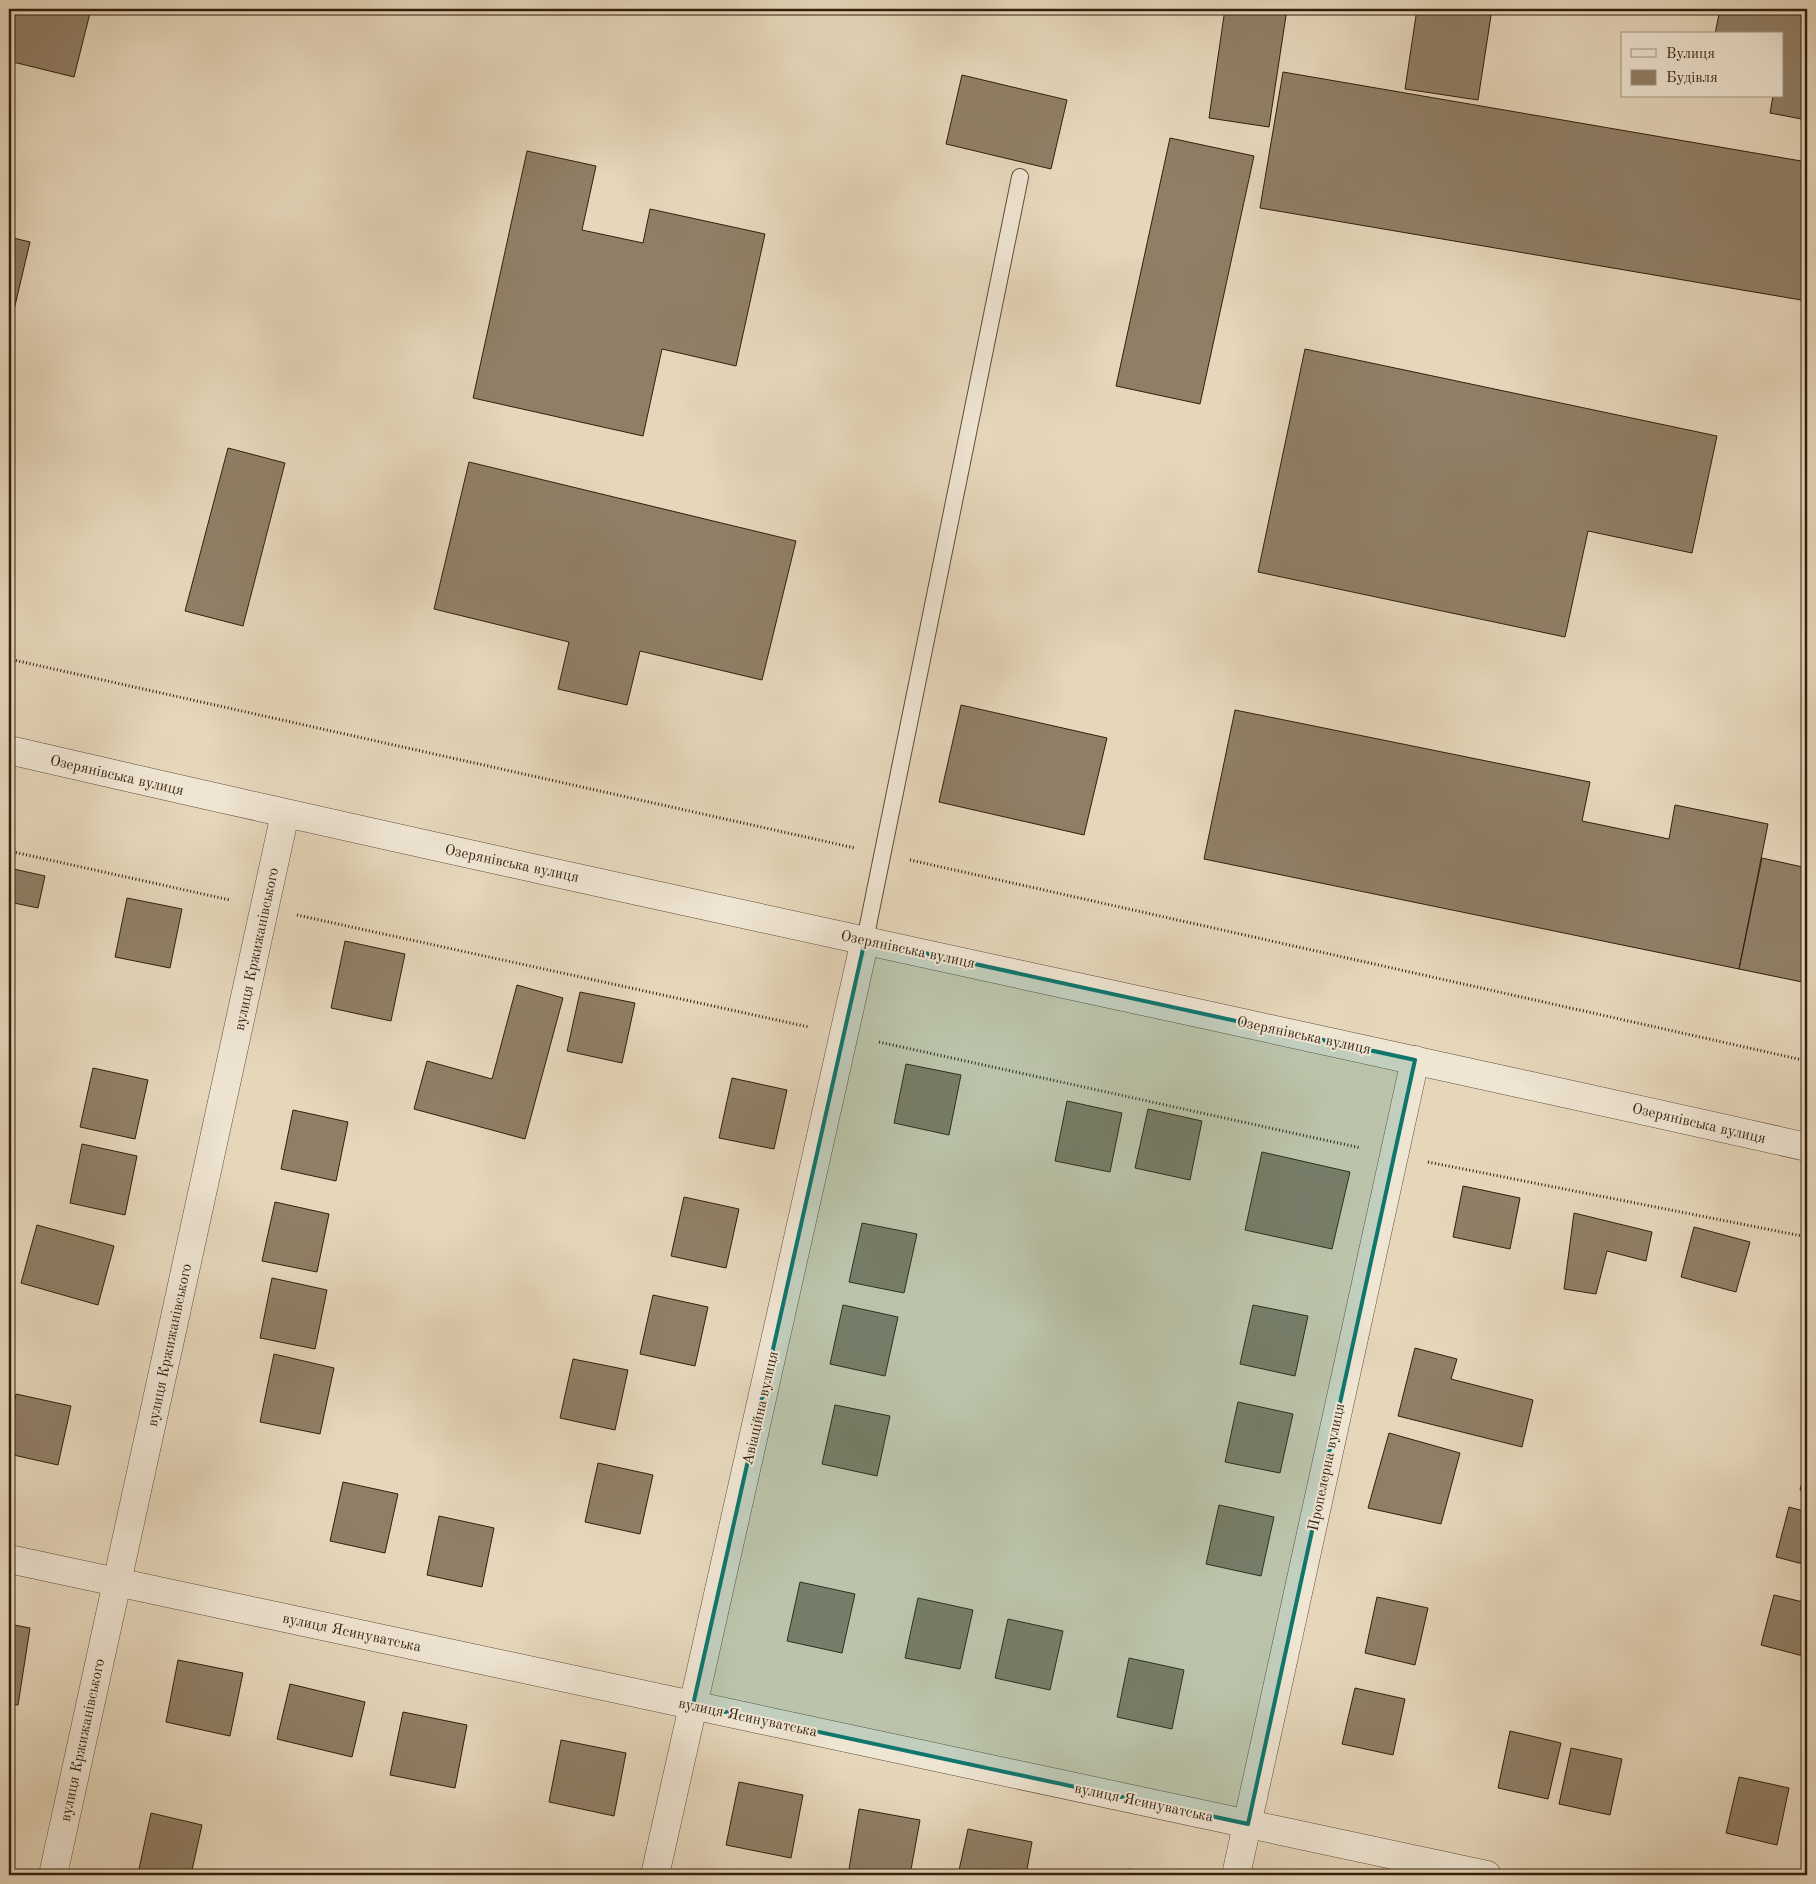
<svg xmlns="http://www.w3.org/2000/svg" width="1816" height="1884" font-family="'Old Standard TT',serif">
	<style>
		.building { fill: #907f67; stroke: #321f0c }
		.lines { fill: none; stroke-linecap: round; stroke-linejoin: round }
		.service-casing { stroke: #5f4d38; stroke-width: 18 }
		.minor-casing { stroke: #5f4d38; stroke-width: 29 }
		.tertiary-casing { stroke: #5f4d38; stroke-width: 29 }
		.path { stroke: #321f0c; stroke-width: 3; stroke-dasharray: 1 2.5; stroke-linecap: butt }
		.service { stroke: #efe5d3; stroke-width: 16 }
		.minor { stroke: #efe5d3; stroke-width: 28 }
		.tertiary { stroke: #efe5d3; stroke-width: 28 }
		.marked { fill: #0f766e; fill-opacity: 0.2; stroke: #0f766e; stroke-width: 4; stroke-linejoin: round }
		.labels { text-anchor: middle; stroke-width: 4; stroke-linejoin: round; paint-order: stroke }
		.street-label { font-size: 15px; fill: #321f0c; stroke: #efe5d3 }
	</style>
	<rect width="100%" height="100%" fill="#e6d7bb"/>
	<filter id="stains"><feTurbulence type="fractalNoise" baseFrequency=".004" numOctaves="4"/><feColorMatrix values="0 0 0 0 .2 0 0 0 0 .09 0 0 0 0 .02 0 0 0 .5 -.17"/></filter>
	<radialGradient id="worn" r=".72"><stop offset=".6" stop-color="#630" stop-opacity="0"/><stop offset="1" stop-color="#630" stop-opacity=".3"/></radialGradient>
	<path class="building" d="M9 9H91L74 77 9 61Z
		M1225 9H1287L1269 127 1209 118Z
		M1417 9H1492L1478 100 1405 89Z
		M1720 9H1807V120L1770 113 1773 96H1782V34H1715Z
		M1283 72 1807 162V301L1260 208Z
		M962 75 1067 100 1051 169 946 144Z
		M1170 138 1254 156 1200 404 1116 386Z
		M527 151 596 166 582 230 643 243 650 209 765 234 736 366 662 349 643 436 473 398Z
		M9 237 30 242 9 331Z
		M1305 349 1717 436 1692 553 1588 531 1565 637 1258 572Z
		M228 448 285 463 243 626 185 611Z
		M469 462 796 541 762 680 640 651 627 705 558 689 569 642 434 609Z
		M961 705 1107 738 1084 835 939 802Z
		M1235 710 1590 782 1582 821 1669 839 1675 805 1768 824 1739 969 1204 859Z
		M1762 858 1807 868V983L1739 969Z
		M9 868 45 876 38 908 9 902Z
		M127 898 182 909 170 968 115 957Z
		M345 941 405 954 391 1021 331 1008Z
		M517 985 563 998 525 1139 414 1109 427 1061 492 1079Z
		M580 992 635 1003 622 1063 567 1051Z
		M906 1064 961 1075 949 1135 894 1123Z
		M93 1068 148 1080 135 1139 80 1127Z
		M732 1078 787 1090 774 1149 719 1138Z
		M1067 1101 1122 1113 1110 1172 1055 1161Z
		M1148 1109 1202 1121 1190 1180 1135 1168Z
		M293 1110 348 1122 336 1181 281 1169Z
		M82 1144 137 1156 125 1215 70 1203Z
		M1262 1152 1350 1172 1332 1249 1245 1230Z
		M1463 1186 1520 1198 1510 1249 1453 1237Z
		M684 1197 739 1209 726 1268 671 1256Z
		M275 1202 329 1214 317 1272 262 1261Z
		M1574 1213 1652 1232 1646 1261 1607 1251 1596 1294 1564 1289Z
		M862 1223 917 1234 904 1293 849 1282Z
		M37 1225 114 1246 98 1305 21 1283Z
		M1694 1227 1750 1242 1736 1292 1681 1277Z
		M272 1278 327 1290 315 1349 260 1338Z
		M653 1295 708 1307 695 1366 640 1354Z
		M843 1305 898 1317 885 1376 830 1364Z
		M1253 1305 1308 1316 1295 1376 1240 1364Z
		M1415 1348 1457 1359 1451 1379 1533 1400 1522 1447 1398 1416Z
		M274 1354 334 1368 320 1434 260 1422Z
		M573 1359 628 1370 615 1430 560 1418Z
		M16 1394 71 1406 58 1465 9 1454V1428Z
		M1238 1402 1293 1414 1280 1473 1225 1462Z
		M835 1405 890 1416 877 1476 822 1464Z
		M1389 1433 1460 1453 1441 1524 1368 1508Z
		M1807 1462V1492L1800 1490Z
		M598 1463 653 1475 640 1534 585 1522Z
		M343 1482 398 1494 385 1553 330 1541Z
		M1219 1505 1274 1517 1261 1576 1206 1564Z
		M1789 1507 1807 1512V1565L1776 1557Z
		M439 1516 494 1528 482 1587 427 1575Z
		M800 1582 855 1594 842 1653 787 1641Z
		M1774 1595 1807 1603V1657L1761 1645Z
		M1377 1597 1428 1608 1415 1665 1365 1653Z
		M918 1598 973 1610 960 1669 905 1658Z
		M1008 1619 1063 1631 1050 1690 995 1678Z
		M9 1624 30 1628 18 1705 9 1704Z
		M1129 1658 1184 1670 1172 1729 1117 1717Z
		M178 1660 243 1673 230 1736 166 1722Z
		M290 1684 365 1702 352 1757 277 1739Z
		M1355 1688 1405 1699 1393 1755 1342 1744Z
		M403 1712 467 1725 455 1788 390 1775Z
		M1510 1731 1561 1743 1548 1799 1498 1788Z
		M561 1740 626 1753 614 1816 549 1802Z
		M1571 1748 1622 1759 1610 1815 1559 1804Z
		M1739 1777 1789 1788 1777 1845 1726 1833Z
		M739 1782 803 1795 791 1858 726 1845Z
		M859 1809 920 1820 910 1875H848Z
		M151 1813 202 1825 191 1875H166L139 1869Z
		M968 1829 1032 1842 1026 1875H958Z
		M1129 1869 1163 1875H1128Z"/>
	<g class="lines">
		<g class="service-casing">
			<path id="service" d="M865 940 1020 177"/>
		</g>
		<g class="minor-casing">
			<path id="minor" d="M9 1559 1487 1875
				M53 1875 285 814
				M655 1875 865 940
				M1236 1875 1415 1060"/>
		</g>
		<g class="tertiary-casing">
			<path id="tertiary" d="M9 750C607 888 1208 1013 1807 1147"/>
		</g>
		<path class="path" d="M9 659 855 848
			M9 851 230 900
			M910 860 1807 1061
			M297 915 809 1027
			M879 1042 1361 1148
			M1428 1162 1807 1237"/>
		<use href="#service" class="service"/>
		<use href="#minor" class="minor"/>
		<use href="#tertiary" class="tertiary"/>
	</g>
	<path class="marked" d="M865 940 1415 1060 1248 1824 693 1705Z"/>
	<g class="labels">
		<g class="street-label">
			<text transform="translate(117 775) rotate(13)" y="5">Озерянівська вулиця</text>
			<text transform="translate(512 863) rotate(12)" y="5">Озерянівська вулиця</text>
			<text transform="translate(256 949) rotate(-78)" y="5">вулиця Кржижанівського</text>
			<text transform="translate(908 949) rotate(12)" y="5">Озерянівська вулиця</text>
			<text transform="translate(1304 1035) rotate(12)" y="5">Озерянівська вулиця</text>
			<text transform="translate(1699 1123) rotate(13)" y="5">Озерянівська вулиця</text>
			<text transform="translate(169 1345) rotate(-78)" y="5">вулиця Кржижанівського</text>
			<text transform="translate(760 1408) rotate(-77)" y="5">Авіаційна вулиця</text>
			<text transform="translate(1326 1467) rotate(-78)" y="5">Пропелерна вулиця</text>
			<text transform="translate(352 1632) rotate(12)" y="5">вулиця Ясинуватська</text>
			<text transform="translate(748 1717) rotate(12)" y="5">вулиця Ясинуватська</text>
			<text transform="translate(82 1740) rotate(-78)" y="5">вулиця Кржижанівського</text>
			<text transform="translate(1144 1802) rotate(12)" y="5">вулиця Ясинуватська</text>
		</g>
	</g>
	<rect width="1816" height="1884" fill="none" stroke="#e6d7bb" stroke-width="30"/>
	<rect x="10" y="10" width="1796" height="1864" fill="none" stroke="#321f0c" stroke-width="2.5"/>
	<rect x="15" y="15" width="1786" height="1854" fill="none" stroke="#321f0c"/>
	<rect x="1621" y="32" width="162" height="65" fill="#efe5d3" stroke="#a39683"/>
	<rect x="1631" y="49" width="25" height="8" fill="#efe5d3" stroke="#a39683"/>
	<text x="1666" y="58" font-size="15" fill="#321f0c">Вулиця</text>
	<rect x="1631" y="70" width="25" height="15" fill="#907f67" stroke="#a39683"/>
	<text x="1666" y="82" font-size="15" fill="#321f0c">Будівля</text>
	<rect width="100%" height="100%" filter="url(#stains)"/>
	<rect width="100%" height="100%" fill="url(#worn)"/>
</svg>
